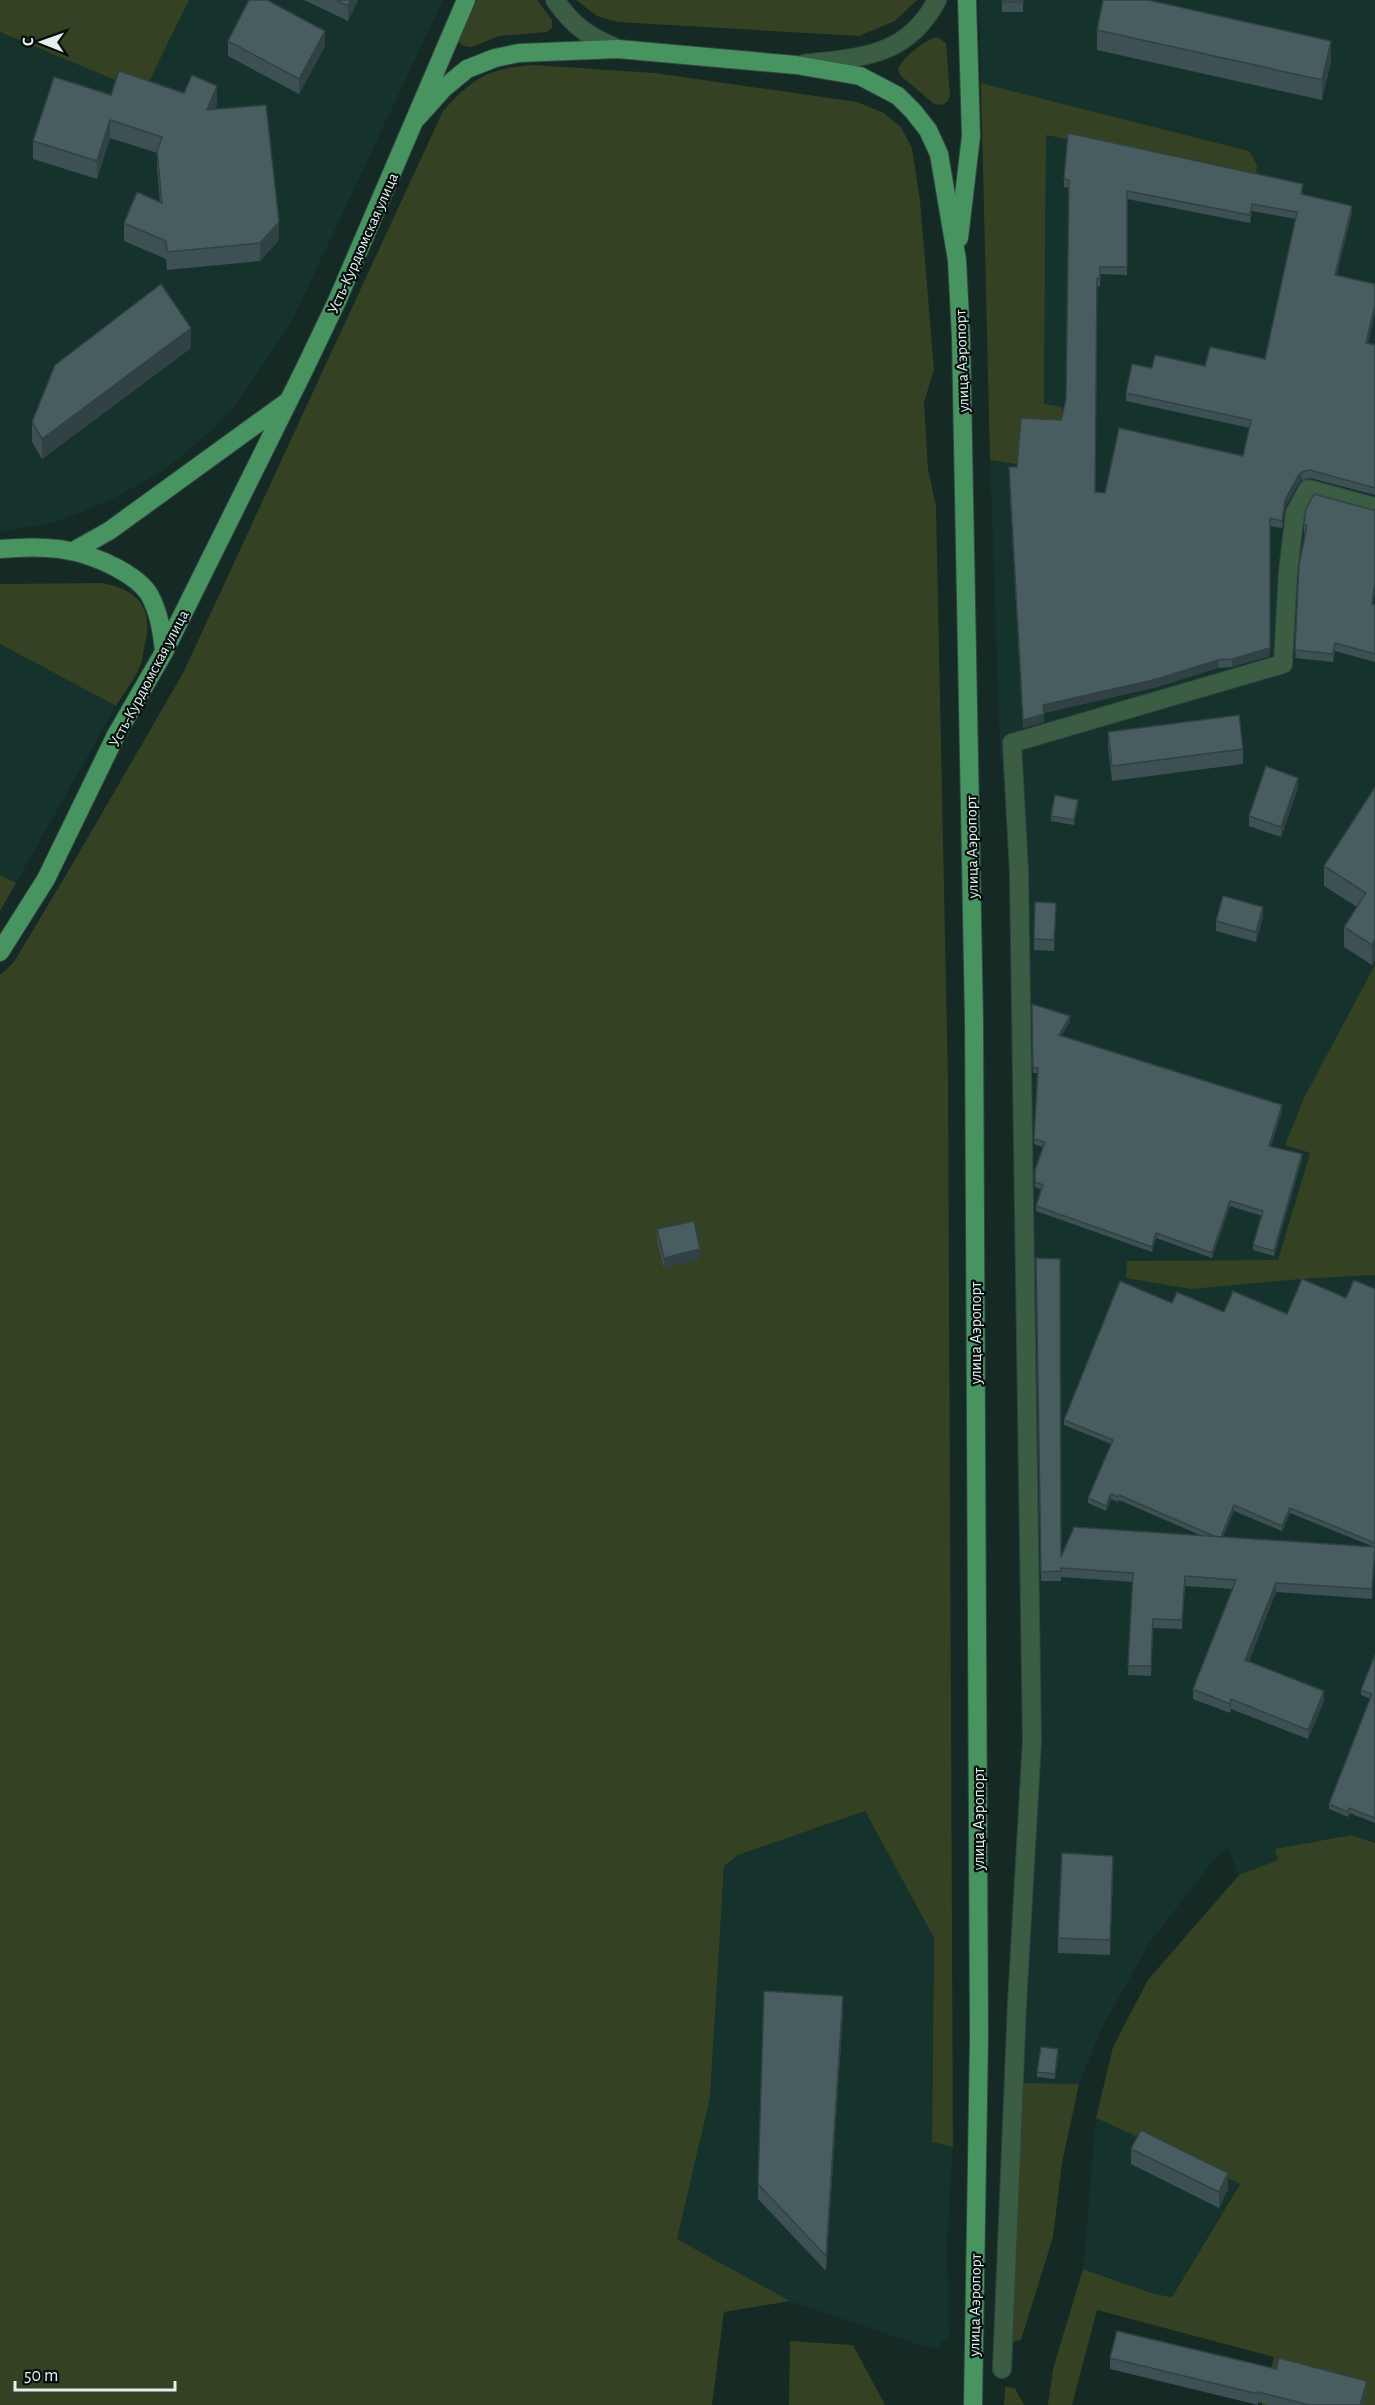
<svg xmlns="http://www.w3.org/2000/svg" width="1375" height="2405" font-family="'Alegreya Sans',sans-serif">
	<style>
		.built { fill: #15322c }
		.green { fill: #354123 }
		.lines { fill: none; stroke-linecap: round; stroke-linejoin: round }
		.minor-casing { stroke: #324541; stroke-width: 20 }
		.major-casing { stroke: #324541; stroke-width: 20 }
		.minor { stroke: #3a5d44; stroke-width: 18 }
		.major { stroke: #489461; stroke-width: 18 }
		.wall { fill: #3d5053; fill-rule: evenodd }
		.shaded-wall { fill: #324143 }
		.building { fill: #475d60; stroke: #324143; stroke-width: 1.5; fill-rule: evenodd }
		.labels { text-anchor: middle; stroke-width: 4.5; stroke-linejoin: round; paint-order: stroke }
		.street-label { font-size: 16px; fill: #e4f0ed; stroke: #07100e }
	</style>
	<rect width="100%" height="100%" fill="#152925"/>
	<path class="built" d="M189 0H443L291 323 235 406 211 431 165 470 112 499 57 522 0 532V32L144 92Z
		M979 0H1375V965L1285 1144 1310 1153 1278 1260 1128 1261 1127 1278 1300 1279 1375 1275V1843L1351 1835 1276 1849 1278 1860 1239 1875 1228 1849 1217 1856 1150 1942 1102 2028 1079 2084 1063 2085 1022 2083 1040 1738 1026 1186 1031 1009 1000 751 990 460 1051 470 1044 404 1046 135 1255 179 1257 165 1249 151 981 83Z
		M0 644 116 706 16 883 0 875Z
		M865 1811 934 1938 932 2142 953 2147 947 2244 949 2335 937 2348 925 2347 790 2301 677 2239 710 2098 724 1866 738 1855Z
		M1096 2118 1240 2183 1172 2297 1154 2294 1083 2269Z"/>
	<path class="green" d="M0 0H189L144 92 0 32Z
		M477 0H537L552 20V28L547 32 499 36 472 47 463 46 458 41Z
		M576 0H917L895 21 859 36 617 22 597 16Z
		M937 37 946 43 950 96 947 102 942 105 934 104 901 76 898 70C902 57 924 41 937 37Z
		M534 65 655 73 857 102 884 113 901 127 912 148 920 200 934 370 924 402 928 469 936 506 948 1081 953 2147 932 2142 934 1938 865 1811 738 1855 724 1866 710 2098 677 2239 790 2301 724 2312 712 2405H0V975L14 962 79 853 183 673 443 111C473 78 488 68 534 65Z
		M981 83 1249 151 1257 165 1256 179 1046 135 1044 404 1062 407V424L1051 470 990 460Z
		M101 583C139 589 155 609 144 648 143 654 143 660 140 666 134 680 124 693 116 706L0 644V584Z
		M0 875 16 883 0 911Z
		M1375 965V1275L1300 1279 1191 1289 1126 1278 1127 1261 1278 1260 1310 1153 1285 1145 1305 1096Z
		M1351 1835 1375 1843V2405H1262L1274 2357 1097 2310 1072 2405H1048L1053 2369 1083 2269 1154 2294 1172 2297 1240 2184 1096 2118 1113 2047 1148 1980 1239 1875 1278 1860 1275 1849Z
		M1022 2083 1079 2084 1062 2163 1053 2237 1021 2340 1009 2343Z
		M790 2341 853 2345 885 2405H789Z
		M1005 2387 1015 2388 1024 2405H1004Z"/>
	<g class="lines">
		<g class="minor-casing">
			<path id="minor" d="M555 0C574 27 588 36 618 49
				M804 64C862 57 907 57 937 0
				M1002 2369 1017 2004 1032 1741 1019 872 1012 743 1283 664 1288 572 1295 513 1308 489 1375 507"/>
		</g>
		<g class="major-casing">
			<path id="major" d="M417 118 444 88 467 69 495 58 519 53 618 49 796 65 860 76 898 96 913 111 928 130 939 154 957 260 961 338 974 1020 979 2038 973 2405
				M959 238 971 136 967 0
				M0 549C43 545 78 547 117 568 128 574 142 583 149 594 159 612 162 631 164 652
				M75 550 109 531 287 402
				M0 952 46 879 116 735 164 652 305 368 337 301 466 0"/>
		</g>
		<use href="#minor" class="minor"/>
		<use href="#major" class="major"/>
	</g>
	<path class="wall" d="M304 0H358L348 21Z
		M1002 0H1023V12H1002Z
		M1097 30 1331 61 1322 100 1097 50Z
		M228 41 325 46 299 94 228 56Z
		M111 95 217 104 215 110 279 240 260 261 167 270 166 259 124 241V223L160 202 157 169V153L110 138 97 179 33 159V141Z
		M1064 179 1303 192V194L1352 213 1336 275 1375 284V313L1368 343 1375 345V495L1310 478 1302 480 1298 484 1285 508 1282 528 1270 526V656L1232 667 1218 668 1157 687 1044 713V722L1023 728 1009 475 1061 420 1066 400 1069 188 1064 187ZM1127 199 1250 223 1252 211 1296 219 1265 359 1205 366 1152 368 1126 393V401L1250 428 1243 456 1105 493 1095 492 1097 286H1100V274L1127 275Z
		M191 348 42 459 32 442V422Z
		M1375 509V590L1373 604 1375 605V662L1335 651 1333 662 1295 658 1305 533H1304V525Z
		M1108 732 1243 749V764L1112 781 1108 747Z
		M1375 787V960L1372 965 1344 947V927L1357 907 1324 886V866Z
		M1298 788 1281 837 1249 826V816Z
		M1078 805 1074 825 1051 821V816Z
		M1056 913 1054 951 1034 950V939Z
		M1263 917 1256 942 1216 931V921Z
		M1032 1004 1070 1021 1061 1036 1282 1111 1271 1146 1302 1159 1274 1256 1253 1250V1245L1262 1216 1230 1206 1212 1258 1156 1238 1152 1252 1036 1211V1206L1042 1190 1035 1187V1170L1043 1147 1034 1144 1038 1073H1033Z
		M657 1229 700 1259 664 1268 657 1240Z
		M1036 1258 1061 1557 1200 1535 1119 1500 1118 1502 1111 1499 1106 1511 1088 1503V1498L1111 1444 1064 1425V1420L1172 1303 1224 1312 1287 1314 1375 1289V1548L1372 1599 1276 1592 1249 1661 1324 1701 1308 1739 1231 1709 1230 1713 1193 1699V1689L1233 1589 1185 1586 1182 1629 1153 1628 1151 1676 1128 1675 1133 1582 1061 1577V1581H1041ZM1234 1511 1282 1531 1290 1513 1374 1547 1223 1537Z
		M1375 1655V1823L1349 1813 1348 1817 1329 1809V1804L1371 1699 1361 1695V1690Z
		M1113 1871 1110 1955 1058 1953V1938Z
		M843 2012 826 2271 758 2199V2184Z
		M1058 2054 1055 2079 1037 2077V2072Z
		M1131 2149 1228 2189 1219 2208 1131 2164Z
		M1110 2358 1276 2369 1367 2392 1363 2405H1268L1258 2402V2405L1110 2369Z"/>
	<path class="shaded-wall" d="M351 0H358L348 21V6Z
		M325 31V46L299 94V79Z
		M1331 41V61L1322 100V80Z
		M217 86V104L207 128V110Z
		M110 120V138L97 179V161Z
		M1252 204V211L1250 223V215Z
		M1352 206V213L1335 283V275Z
		M279 222V240L260 261V243Z
		M1375 305V313L1366 351V343Z
		M191 328V348L42 459V439Z
		M1302 472V480L1298 484 1285 508 1282 528V521L1285 500 1298 476Z
		M1270 518V656L1232 667V659Z
		M1375 582V590L1372 612V604Z
		M1335 643V651L1333 662V654Z
		M1218 660V668L1157 687 1043 713V705Z
		M1044 714V722L1023 728V720Z
		M1298 778V788L1281 837V827Z
		M1078 800V805L1074 825V820Z
		M1263 907V917L1256 942V932Z
		M1375 939V960L1372 965V945Z
		M1070 1016V1021L1059 1041V1035Z
		M1282 1105V1111L1269 1151V1146Z
		M1302 1154V1159L1274 1256V1251Z
		M1230 1201V1206L1212 1258V1253Z
		M1156 1233V1238L1152 1252V1247Z
		M700 1249V1259L664 1268V1258Z
		M1111 1494V1499L1106 1511V1506Z
		M1234 1505V1511L1220 1544V1539Z
		M1290 1508V1513L1282 1531V1526Z
		M1276 1583V1592L1245 1669V1660Z
		M1324 1691V1701L1308 1739V1730Z
		M1231 1699V1709L1230 1713V1704Z
		M1113 1856V1871L1110 1955V1940Z
		M843 1996V2012L826 2271V2256Z
		M1228 2173V2189L1219 2208V2192Z
		M1367 2381V2392L1363 2405H1360Z"/>
	<path class="building" d="M249 0H267L325 31 299 79 228 41Z
		M336 0H351L348 6Z
		M1002 0H1023V2H1002Z
		M1103 0H1148L1331 41 1322 80 1097 30Z
		M119 71 184 93 192 75 217 86 207 110 266 105 279 222 260 243 167 252 166 241 124 223 137 192 162 203 157 151 162 137 110 120 97 161 33 141 54 77 111 95Z
		M1068 133 1303 184 1301 194 1352 206 1335 275 1375 284V305L1366 343 1375 345V488L1310 470 1302 472 1298 476 1285 500 1282 521 1270 518V648L1232 659 1218 660 1157 679 1043 705 1044 714 1023 720 1009 467H1017L1021 418 1061 420 1066 400 1069 180 1064 179ZM1127 191 1250 215 1252 204 1297 212 1265 359 1210 347 1205 366 1155 355 1152 368 1132 364 1126 393 1251 420 1243 456 1119 428 1105 493 1095 492 1097 278H1100V267H1127Z
		M161 284 191 328 42 439 32 422 55 365Z
		M1314 494 1373 510 1375 509V582L1372 604 1375 605V654L1335 643 1333 654 1295 650 1299 565 1307 525H1304L1306 509Z
		M1239 715 1243 749 1112 766 1108 732Z
		M1266 766 1298 778 1281 827 1249 816Z
		M1375 787V939L1372 945 1344 927 1366 893 1324 866Z
		M1055 795 1078 800 1074 820 1051 816Z
		M1223 896 1263 907 1256 932 1216 921Z
		M1035 902 1056 903 1054 940 1034 939Z
		M1032 1004 1070 1016 1059 1035 1282 1105 1269 1146 1302 1154 1274 1251 1253 1245 1263 1211 1230 1201 1212 1253 1156 1233 1152 1247 1036 1206 1043 1185 1035 1182V1170L1045 1142 1034 1139 1038 1068H1033Z
		M694 1221 700 1249 664 1258 657 1229Z
		M1036 1258 1060 1259 1061 1557 1074 1527 1375 1547 1372 1589 1276 1583 1245 1660 1324 1691 1308 1730 1231 1699 1230 1704 1193 1689 1236 1580 1185 1576 1182 1620 1153 1619 1151 1666H1128L1133 1573 1061 1568V1571L1041 1572Z
		M1302 1279 1346 1298 1354 1280 1375 1289V1543L1290 1508 1282 1526 1234 1505 1221 1537 1214 1536 1119 1495 1118 1497 1111 1494 1106 1506 1088 1498 1113 1440 1064 1420 1120 1281 1172 1303 1177 1292 1224 1312 1233 1291 1287 1314Z
		M1375 1655V1818L1349 1808 1348 1812 1329 1804 1372 1694 1361 1690Z
		M1062 1853 1113 1856 1110 1940 1058 1938Z
		M764 1991 843 1996 826 2256 758 2184Z
		M1041 2047 1058 2049 1055 2074 1037 2072Z
		M1141 2130 1228 2173 1219 2192 1131 2149Z
		M1117 2331 1276 2369 1279 2358 1367 2381 1360 2405H1309L1258 2392V2394L1110 2358Z"/>
	<g class="labels">
		<g class="street-label">
			<text transform="translate(362 243) rotate(-66)" y="6">Усть-Курдюмская улица</text>
			<text transform="translate(961 361) rotate(-92)" y="6">улица Аэропорт</text>
			<text transform="translate(148 678) rotate(-62)" y="6">Усть-Курдюмская улица</text>
			<text transform="translate(971 847) rotate(-91)" y="6">улица Аэропорт</text>
			<text transform="translate(975 1333) rotate(-90)" y="6">улица Аэропорт</text>
			<text transform="translate(978 1819) rotate(-90)" y="6">улица Аэропорт</text>
			<text transform="translate(974 2305) rotate(-89)" y="6">улица Аэропорт</text>
		</g>
	</g>
	<g transform="translate(42 42) rotate(271)" stroke="#07100e" stroke-width="4.5" paint-order="stroke">
	<path d="M0-4.5L10 22L0 15L-10 22Z" fill="#e4f0ed"/>
	<text y="-9" font-size="16" font-weight="bold" text-anchor="middle" fill="#e4f0ed">С</text>
	</g>
	<path d="M15 2381v9h160v-9" fill="none" stroke="#e4f0ed" stroke-width="3"/>
	<text x="24" y="2381" font-size="18" fill="#e4f0ed" stroke="#07100e" stroke-width="4.5" paint-order="stroke">50 m</text>
</svg>
